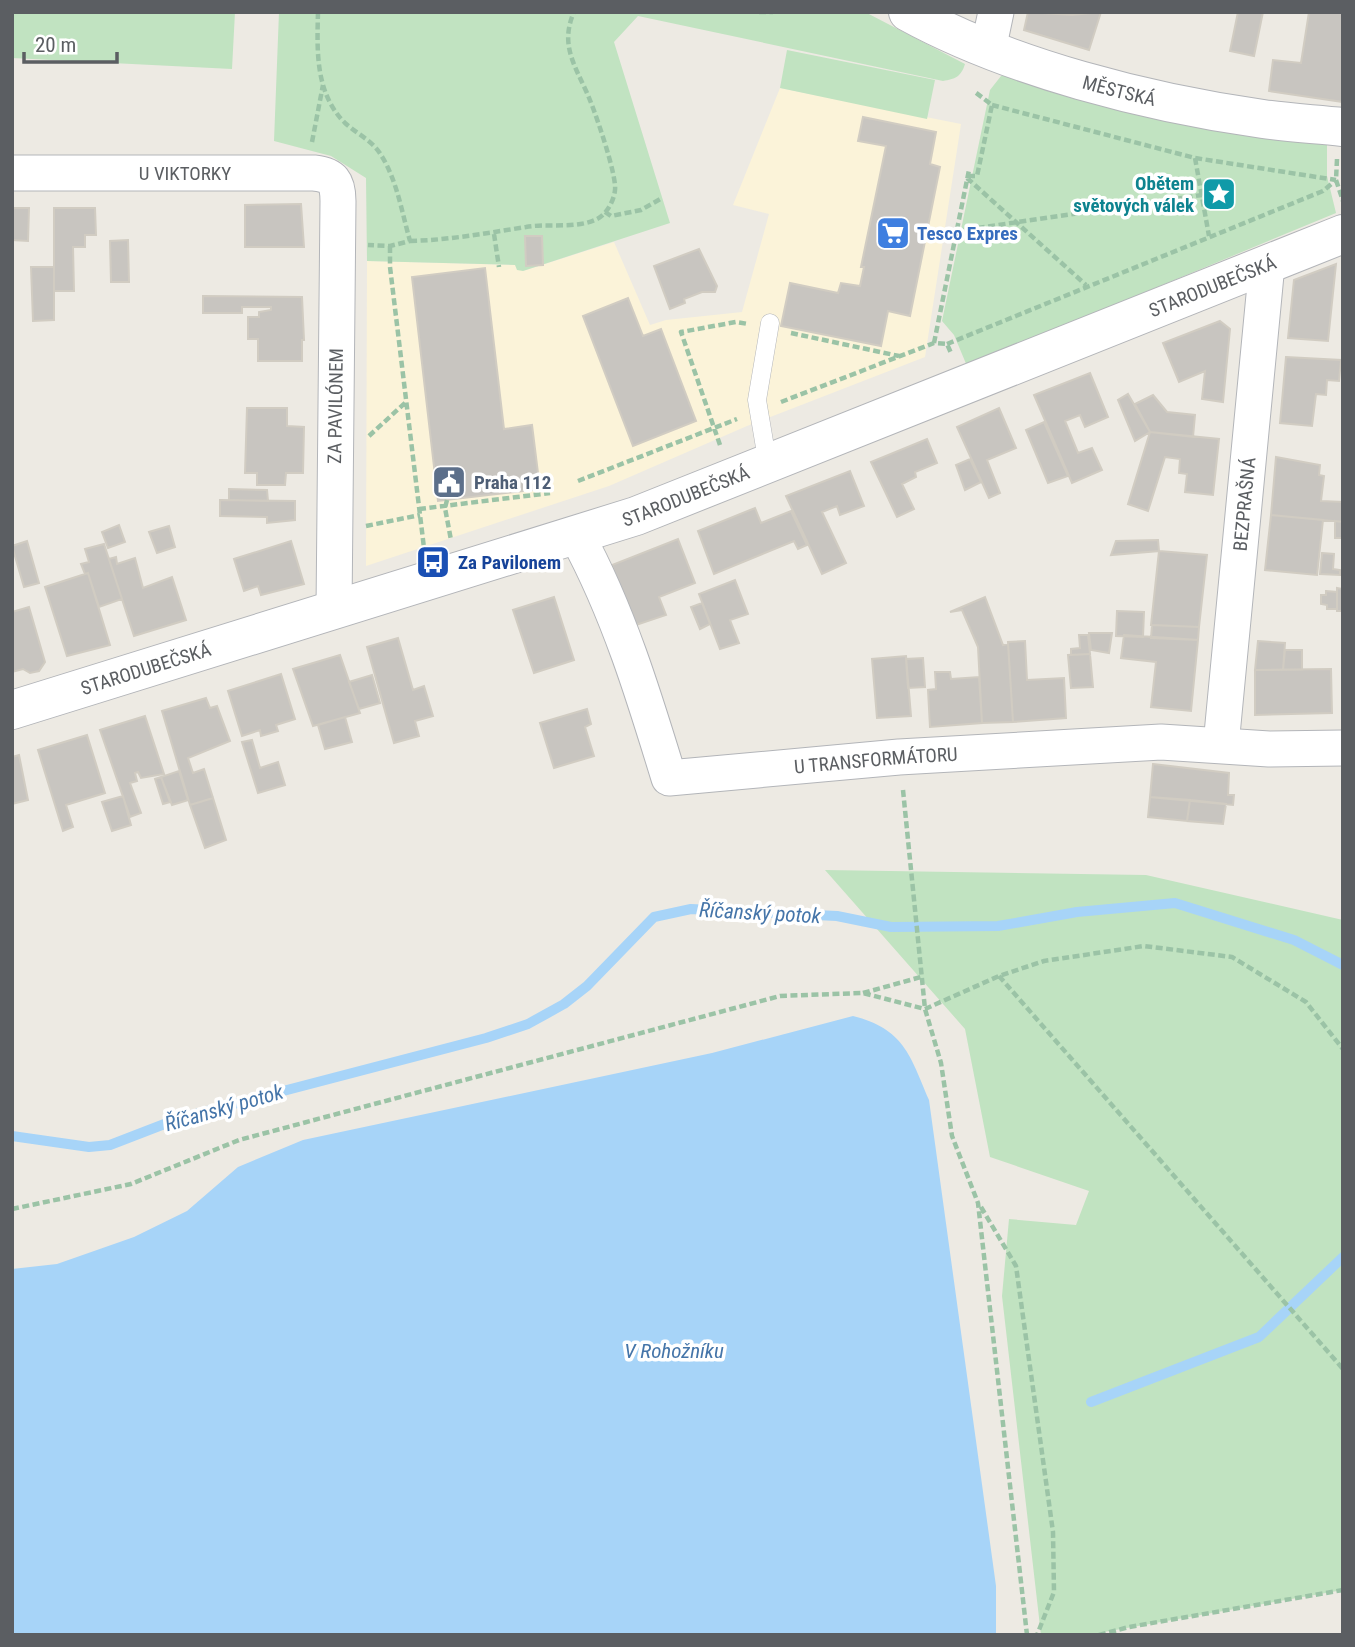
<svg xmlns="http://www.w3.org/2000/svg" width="1355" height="1647" font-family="'Roboto Condensed',sans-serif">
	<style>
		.commercial { fill: #fbf3d9 }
		.green { fill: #c1e3c1 }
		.water { fill: #a7d4f8 }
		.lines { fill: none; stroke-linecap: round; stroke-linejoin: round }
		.stream { stroke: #a7d4f8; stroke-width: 10 }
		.building { fill: #c8c5c0; stroke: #d1ccc2; stroke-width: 2 }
		.service-casing { stroke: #b3b5b9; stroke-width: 19 }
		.minor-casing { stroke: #b3b5b9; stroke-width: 37 }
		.tertiary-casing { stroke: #b3b5b9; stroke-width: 40 }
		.path { stroke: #9bc3a6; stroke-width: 4.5; stroke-dasharray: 7 3.5; stroke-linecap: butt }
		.service { stroke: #fff; stroke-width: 18 }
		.minor { stroke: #fff; stroke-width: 35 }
		.tertiary { stroke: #fff; stroke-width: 38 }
		.labels { text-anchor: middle; stroke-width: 7; stroke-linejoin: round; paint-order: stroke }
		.street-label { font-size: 19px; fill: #5b5e62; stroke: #fff }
		.culture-label { font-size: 19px; font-weight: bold; fill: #0d838f; stroke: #fff; text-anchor: end }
		.shop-label { font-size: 19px; font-weight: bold; fill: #366cbe; stroke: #fff; text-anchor: start }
		.service-label { font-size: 19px; font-weight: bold; fill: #4e5e75; stroke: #fff; text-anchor: start }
		.transit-label { font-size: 19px; font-weight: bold; fill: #164399; stroke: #fff; text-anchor: start }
		.water-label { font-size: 21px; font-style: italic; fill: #4575a9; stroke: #fff }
	</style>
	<rect width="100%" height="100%" fill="#edeae3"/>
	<path class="commercial" d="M780 88 961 124 925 357 747 426 609 486 366 566 367 261 516 265 523 271 614 242 650 325 666 320 742 312 769 214 733 205Z"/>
	<path class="green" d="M12 12H235L232 69 12 58Z
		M279 12H865L965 64C961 77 955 79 943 81L638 16 614 42 670 223 523 271 517 270 515 265 367 261 366 178 331 156 274 141Z
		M787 50 935 80 927 119 780 88Z
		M1010 73 1327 141V176L1336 213 967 366 954 335 942 321 990 90 1001 76Z
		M825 870 1146 875 1343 920V1590L1087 1635H1041L1002 1296 1009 1219 1076 1225 1089 1191 990 1157 965 1029Z"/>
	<path class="water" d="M853 1016C904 1029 910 1055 929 1100L996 1586V1635H12V1269L57 1264 134 1237 187 1211 238 1167 303 1140 712 1053Z"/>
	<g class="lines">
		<path class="stream" d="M12 1136 89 1147 110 1145 180 1118 486 1038 528 1024 564 1004 587 986 654 917 691 909 837 916 891 927 998 926 1077 912 1175 903 1294 940 1343 965
			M1091 1402 1259 1337 1343 1257"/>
	</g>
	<path class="building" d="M1028 12 1072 15 1101 12 1089 50 1024 30Z
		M1238 12H1263L1254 56 1230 51Z
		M1309 12H1343V102L1269 91 1273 60 1301 63Z
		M863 117 936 132 930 164 940 167 910 316 888 311 881 346 781 326 790 283 838 293 841 283 860 286 864 267H861L886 146 858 141Z
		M301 204 304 247H245V205Z
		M12 208H29L28 241 12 240Z
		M54 208H95L96 235H85V247H73L74 291H54Z
		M525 236H542L543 265 526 266Z
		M128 240 129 282H111L110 241Z
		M699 249 717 286 715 292H702L684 299 685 303 670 309 654 266Z
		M1336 264 1328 341 1288 338 1294 280Z
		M31 267H54V320L33 321Z
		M485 268 504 429 532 425 540 489 438 501 412 277Z
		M203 296 302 297 304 340H302V361H258V339H248V317H259V312L271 310V307H242V313H203Z
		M628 298 643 336 661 329 696 421 633 446 583 316Z
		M1220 321 1230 329 1223 402 1202 399 1205 371 1179 382 1163 343Z
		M1286 357 1341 360 1339 381 1327 380 1326 395 1316 394 1312 426 1280 423Z
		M1090 373 1108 417 1085 427 1080 415 1065 421 1078 453 1092 448 1102 470 1072 483 1034 395Z
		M1128 394 1150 432 1135 441 1118 400Z
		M1153 395 1167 412 1195 415 1193 437 1150 432 1135 404Z
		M247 408H287V426L304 427 303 473H286L285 485H257V473H245Z
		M999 408 1016 448 987 460 1000 493 989 498 957 427Z
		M1044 422 1068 476 1048 483 1026 430Z
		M1150 432 1219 439 1213 495 1185 492 1187 474 1179 473 1180 459 1165 457 1148 511 1128 504Z
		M927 439 937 463 915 472 916 477 902 484 914 509 897 517 871 462Z
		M1276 457 1320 465 1319 475 1324 476 1321 501 1343 502V522L1271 515Z
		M970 459 981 482 965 490 956 465Z
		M850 471 864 506 840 515 837 506 822 512 846 563 822 574 786 496Z
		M229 489 267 490 268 501 229 500Z
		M220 500 295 501V520L267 523V517L220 516Z
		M755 508 761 523 791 511 807 545 798 549 794 541 714 574 698 531Z
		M1271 515 1323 520 1317 575 1265 570Z
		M1335 521 1343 522V538H1335Z
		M119 525 125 542 108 548 102 532Z
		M169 526 175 547 157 553 149 532Z
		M678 539 695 583 659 597 666 615 633 626 612 565Z
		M1158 540 1159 551 1111 555 1116 541Z
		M27 541 39 583 24 587 12 546Z
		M291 541 304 584 261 595 258 586 244 591 234 559Z
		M104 544 122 599 99 607 88 573 85 574 81 564 89 562 85 549Z
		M1159 551 1207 555 1199 627 1151 625Z
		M1322 553 1334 554 1333 569 1340 570V575L1320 574Z
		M116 557 117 564 135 558 143 588 172 577 186 620 134 636 109 559Z
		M88 573 110 645 67 656 45 587Z
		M735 580 748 614 730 620 739 643 720 649 699 594Z
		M1337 588 1343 589V611H1337Z
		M1326 591 1337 592V609H1327V605L1321 604V595H1326Z
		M554 597 574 660 534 673 513 610Z
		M985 597 1003 645 1008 644 1013 722 982 723 978 647 962 610 950 612Z
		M702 603 710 624 700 629 691 607Z
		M29 607 45 662 39 671 30 673 23 669 12 672V612Z
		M1117 611 1144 612 1143 637 1116 636Z
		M1152 625 1199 627 1198 640 1151 638Z
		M1089 633H1112L1109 653 1091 650Z
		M1079 635H1088L1090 654 1071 655V649L1080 648Z
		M1124 635 1198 640 1191 711 1151 707 1156 662 1121 658Z
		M398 638 413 690 424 686 433 716 415 721 419 736 394 743 367 647Z
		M1025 641 1027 680 1064 678 1066 718 1013 722 1008 642Z
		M1258 641 1285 643 1283 670H1255Z
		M1285 650H1302V670H1283Z
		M1090 654 1093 687 1071 688 1068 655Z
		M340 655 360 713 313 726 293 669Z
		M906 656 911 716 877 718 872 659Z
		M923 658 925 687 908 688 906 659Z
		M1331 669 1332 713 1255 715V670Z
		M935 672H950L951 679 979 677 982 723 930 727 928 690 936 689Z
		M281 674 295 719 276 725 278 731 261 736 260 730 242 736 228 691Z
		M372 675 380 703 359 709 349 682Z
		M206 698 210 708 217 706 230 741 188 758 193 773 204 769 213 798 190 805 162 711Z
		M587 709 591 724 585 727 594 756 554 768 540 723Z
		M145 716 164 774 141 778 138 772 135 773 137 781 130 783 141 813 130 817 100 730Z
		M345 717 352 742 325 749 318 725Z
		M87 735 105 793 66 805 73 827 63 831 38 750Z
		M252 740 260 768 278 762 285 785 258 793 242 742Z
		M19 755 28 800 12 804V757Z
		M1153 764 1229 773 1228 795H1234L1233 805 1150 797Z
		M179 771 188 800 172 805 161 777Z
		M161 777 170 802 163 804 155 779Z
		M123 796 131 825 112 831 102 802Z
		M1150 797 1190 800 1187 821 1148 817Z
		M213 798 226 840 205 848 190 805Z
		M1190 800 1226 804 1223 824 1187 821Z"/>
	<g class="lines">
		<g class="service-casing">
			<path id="service" d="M768 465 757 400 770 323"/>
		</g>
		<g class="minor-casing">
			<g id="minor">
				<path d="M988 50 996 12"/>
				<path id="s1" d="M12 173H314C333 175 338 182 338 201L334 610"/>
				<path id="s2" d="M577 536C618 611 644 696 669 778L899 757 1161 742 1269 749 1343 748"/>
				<path id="s3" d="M1221 745 1267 264"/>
			</g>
		</g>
		<g class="tertiary-casing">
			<g id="tertiary">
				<path id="s4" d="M908 12C1010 68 1149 103 1263 119 1290 123 1316 124 1343 127"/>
				<path id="s5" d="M12 710 636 516 1343 234"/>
			</g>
		</g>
		<path class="path" d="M318 12C317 51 315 93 345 123 357 134 373 141 381 155 397 180 402 213 410 241L390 246 368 245
			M759 12H773
			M992 105 1195 158 1336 180
			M312 142 323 85
			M1195 158 1209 236
			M1337 159 1336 180 1343 201
			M968 176H977L992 105 975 92
			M967 178 1086 285
			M605 212 611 216 641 210 662 198
			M957 231 1202 195
			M494 234 499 267
			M410 241C450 240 487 233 526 227 548 223 574 229 595 220 606 216 614 201 615 190 617 175 594 108 587 93 574 64 560 44 574 12
			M390 246V267L424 548
			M791 333 899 356
			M934 343 969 170
			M947 344 1323 191 1336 180
			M781 402 934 343 947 344 951 353
			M369 436 406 402
			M720 445 681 332 736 322 748 324
			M578 481 737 419
			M447 500 445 508 451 540
			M419 509 550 493
			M366 526 420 515
			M903 790 925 1009 941 1063 952 1136 978 1203 1027 1635
			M999 976 1343 1369
			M863 993 921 977
			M981 1207 1016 1266 1053 1532 1054 1592 1037 1635
			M12 1209 131 1184 239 1140 780 996 863 993 925 1009 999 976 1044 961 1144 946 1232 957 1306 1002 1343 1049
			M1099 1635 1129 1627 1343 1590"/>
		<use href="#service" class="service"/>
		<use href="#minor" class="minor"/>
		<use href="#tertiary" class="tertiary"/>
	</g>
	<defs>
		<g id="sight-square" transform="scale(1.75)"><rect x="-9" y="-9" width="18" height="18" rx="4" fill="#0f9aa8" stroke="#fff"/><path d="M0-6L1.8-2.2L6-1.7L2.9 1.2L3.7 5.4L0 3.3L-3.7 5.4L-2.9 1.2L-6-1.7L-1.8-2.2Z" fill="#fff"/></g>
		<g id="supermarket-square" transform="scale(1.75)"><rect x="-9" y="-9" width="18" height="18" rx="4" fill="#3f7fe0" stroke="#fff"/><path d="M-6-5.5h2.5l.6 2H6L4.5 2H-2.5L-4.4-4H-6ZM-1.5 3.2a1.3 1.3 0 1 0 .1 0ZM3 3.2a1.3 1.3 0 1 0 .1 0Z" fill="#fff"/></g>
		<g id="civic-square" transform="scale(1.75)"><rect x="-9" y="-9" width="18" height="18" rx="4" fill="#5c6f8a" stroke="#fff"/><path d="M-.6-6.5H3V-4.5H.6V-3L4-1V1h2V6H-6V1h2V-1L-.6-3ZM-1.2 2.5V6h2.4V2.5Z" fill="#fff"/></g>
		<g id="bus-square" transform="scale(1.75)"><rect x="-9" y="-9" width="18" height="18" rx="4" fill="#1a4fb4" stroke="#fff"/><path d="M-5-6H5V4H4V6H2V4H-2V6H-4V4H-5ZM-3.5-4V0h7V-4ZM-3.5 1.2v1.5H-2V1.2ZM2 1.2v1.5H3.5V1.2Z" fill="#fff"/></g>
	</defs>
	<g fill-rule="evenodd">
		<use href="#sight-square" x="1219" y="194"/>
		<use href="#supermarket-square" x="893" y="233"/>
		<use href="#civic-square" x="449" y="482"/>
		<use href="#bus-square" x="433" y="562"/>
	</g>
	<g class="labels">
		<g class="street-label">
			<text dy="7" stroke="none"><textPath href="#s4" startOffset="226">MĚSTSKÁ</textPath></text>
			<text dy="7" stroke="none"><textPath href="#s1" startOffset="173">U VIKTORKY</textPath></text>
			<text dy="7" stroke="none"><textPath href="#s5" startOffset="1274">STARODUBEČSKÁ</textPath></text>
			<text transform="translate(335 406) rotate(-89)" y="7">ZA PAVILÓNEM</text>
			<text dy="7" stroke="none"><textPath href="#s5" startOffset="707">STARODUBEČSKÁ</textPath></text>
			<text dy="7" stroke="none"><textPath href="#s3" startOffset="242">BEZPRAŠNÁ</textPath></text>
			<text dy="7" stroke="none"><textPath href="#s5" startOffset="140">STARODUBEČSKÁ</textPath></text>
			<text dy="7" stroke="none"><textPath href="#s2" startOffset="467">U TRANSFORMÁTORU</textPath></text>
		</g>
		<g class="culture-label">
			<text x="1194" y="190">Obětem<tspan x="1194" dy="22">světových válek</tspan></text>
		</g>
		<g class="shop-label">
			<text x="917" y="240">Tesco Expres</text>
		</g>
		<g class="service-label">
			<text x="474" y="489">Praha 112</text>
		</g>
		<g class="transit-label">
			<text x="458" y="569">Za Pavilonem</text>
		</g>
		<g class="water-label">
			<text transform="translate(760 913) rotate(3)" y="7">Říčanský potok</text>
			<text transform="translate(224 1108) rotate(-16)" y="7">Říčanský potok</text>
			<text x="674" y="1358">V Rohožníku</text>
		</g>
	</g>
	<rect width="1355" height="1647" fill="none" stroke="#5b5e62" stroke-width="28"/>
	<path d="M24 52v10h93v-10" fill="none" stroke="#5b5e62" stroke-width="3.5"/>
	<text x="35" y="52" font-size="21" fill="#5b5e62" stroke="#ffffff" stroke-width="5" paint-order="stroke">20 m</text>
</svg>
